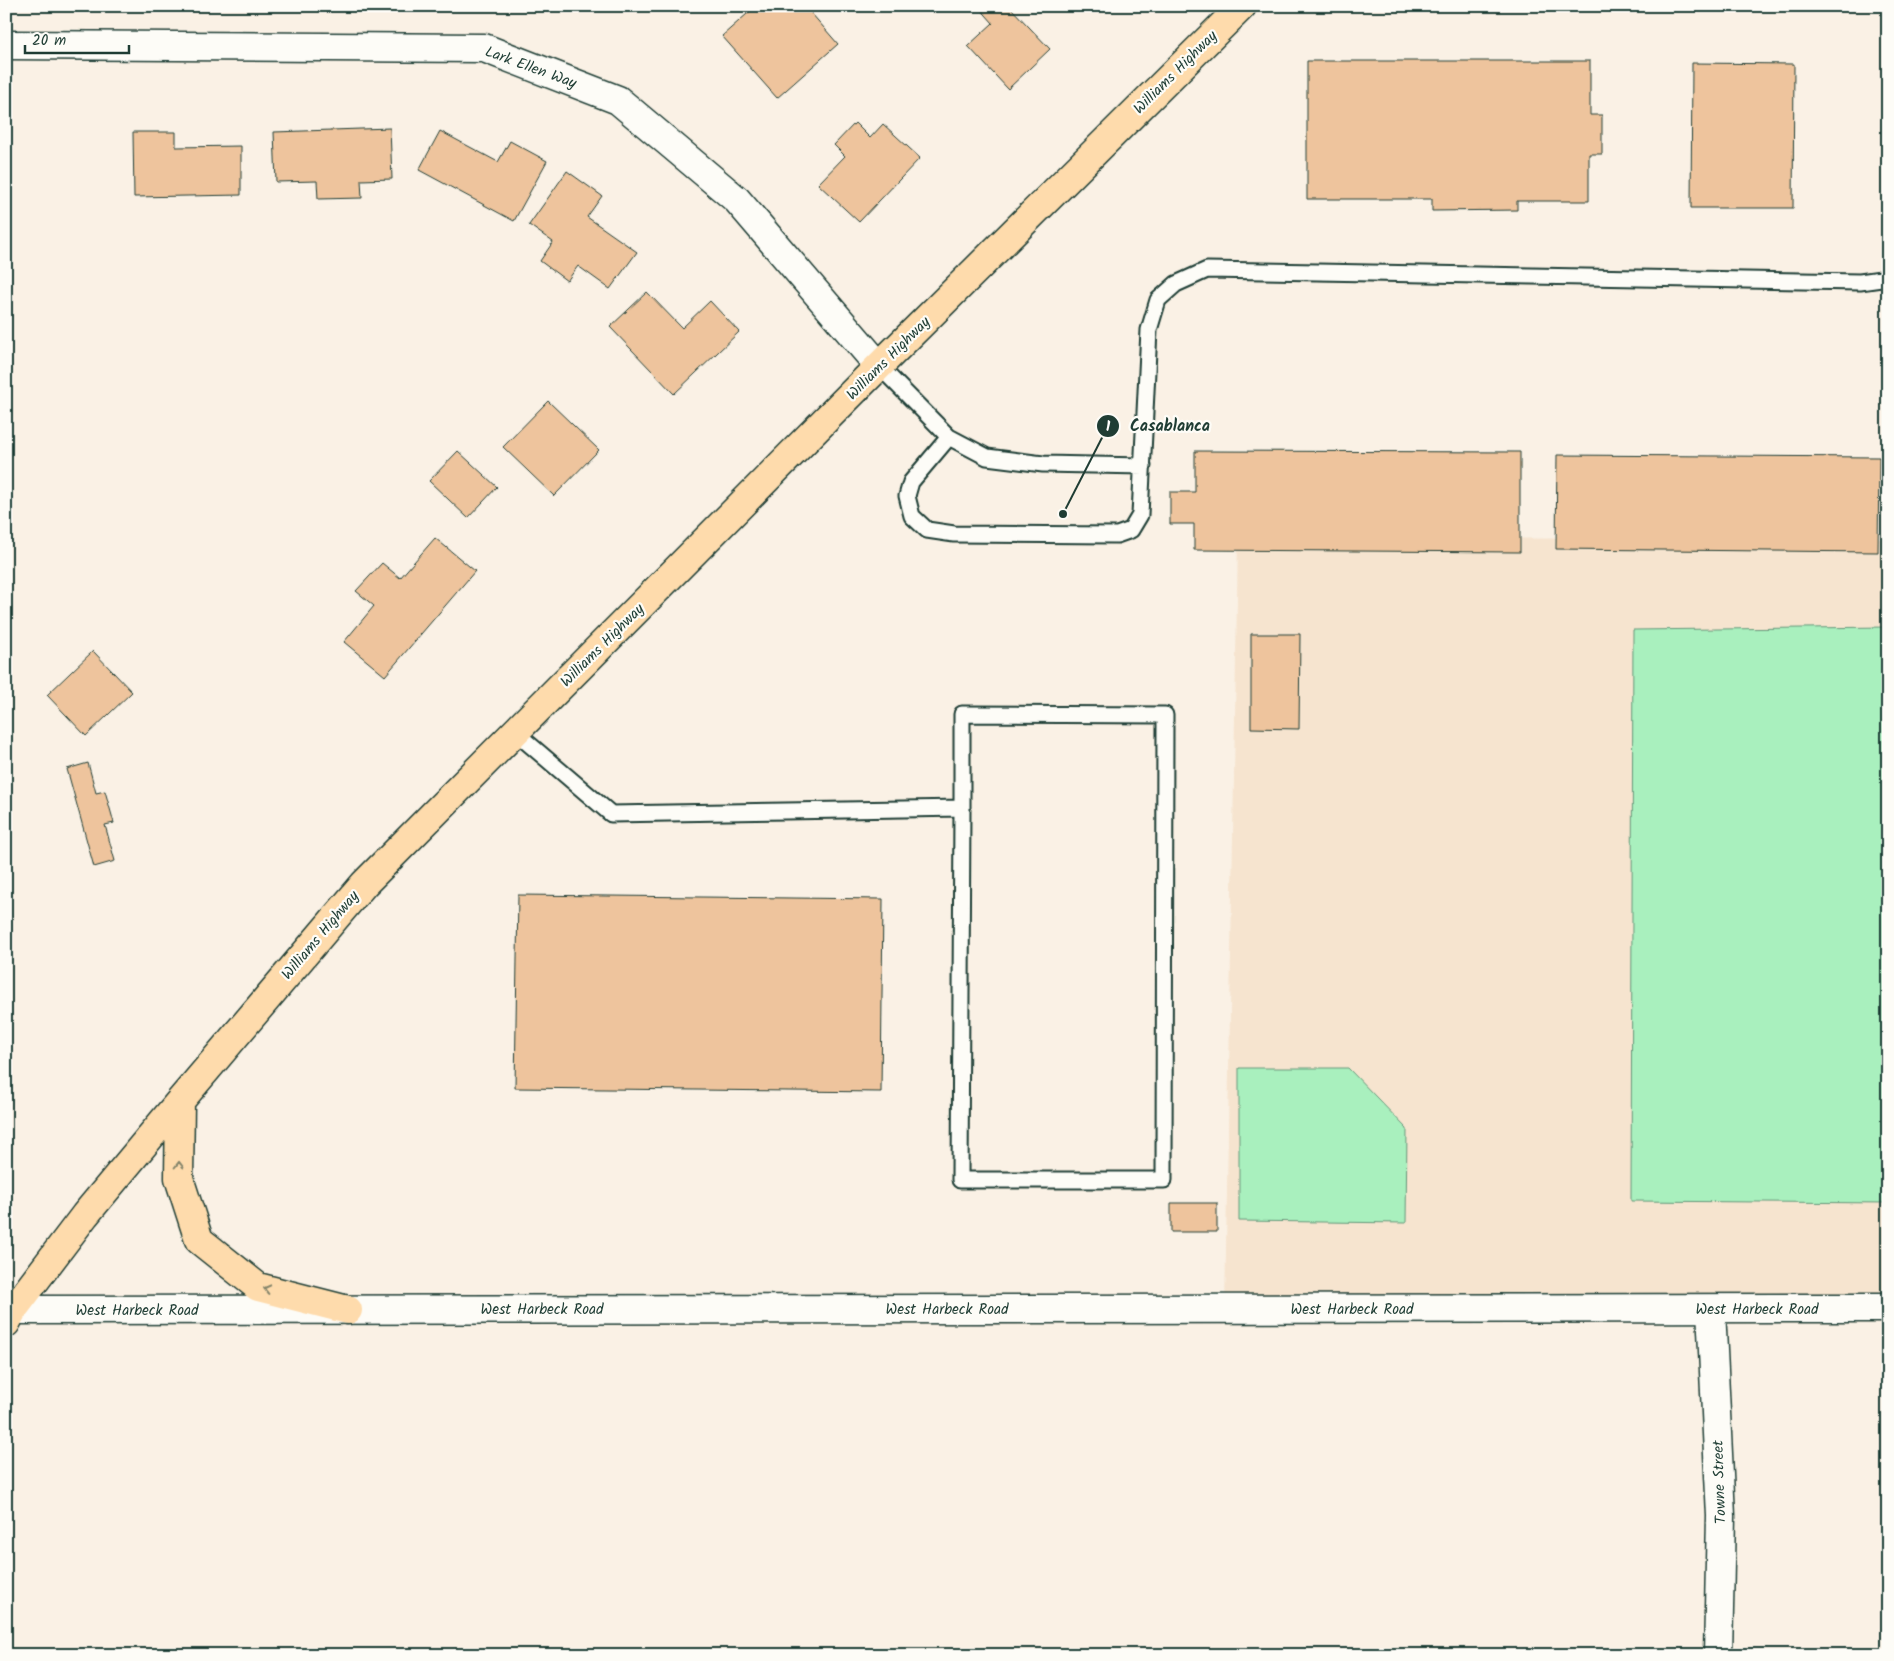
<svg xmlns="http://www.w3.org/2000/svg" width="1894" height="1661" font-family="Kalam,sans-serif">
	<style>
		.built { fill: #f6e4cf }
		.green { fill: #a9f0be; stroke: #649679 }
		.building { fill: #eec49d; stroke: #1f3d34 }
		.lines { fill: none; stroke-linecap: round; stroke-linejoin: round }
		.lane-casing { stroke: #1f3d34; stroke-width: 19 }
		.street-casing { stroke: #1f3d34; stroke-width: 31 }
		.secondary-casing { stroke: #1f3d34; stroke-width: 31 }
		.primary-casing { stroke: #1f3d34; stroke-width: 31 }
		.lane { stroke: #fdfcf7; stroke-width: 15 }
		.street { stroke: #fdfcf7; stroke-width: 28 }
		.secondary { stroke: #fdfcf7; stroke-width: 28 }
		.primary { stroke: #fedbac; stroke-width: 28 }
		.oneway { stroke: #83846a }
		.labels { text-anchor: middle; stroke-width: 4.5; stroke-linejoin: round; paint-order: stroke }
		.street-label { font-size: 15px; fill: #1f3d34; stroke: #fdfcf7 }
		.leader { fill: none; stroke: #1f3d34; stroke-width: 2 }
		.callout-dot { fill: #1f3d34; stroke: #fdfcf7; stroke-width: 2 }
		.mark-label { font-size: 15px; text-anchor: middle; font-weight: bold; fill: #fff }
		.callout-label { font-size: 16px; text-anchor: middle; font-weight: bold; fill: #1f3d34; stroke: #fdfcf7; stroke-width: 4.5; stroke-linejoin: round; paint-order: stroke }
	</style>
	<rect width="100%" height="100%" fill="#faf1e5"/>
	<filter id="ink" filterUnits="userSpaceOnUse"><feTurbulence type="fractalNoise" baseFrequency=".02" numOctaves="2"/><feDisplacementMap in="SourceGraphic" scale="10" xChannelSelector="R" yChannelSelector="G"/><feConvolveMatrix kernelMatrix="1 2 1 2 8 2 1 2 1" color-interpolation-filters="sRGB"/></filter>
	<g filter="url(#ink)">
		<path class="built" d="M1238 538 1888 539V1310L1225 1309Z"/>
		<path class="green" d="M1888 627V1203L1631 1201 1633 630Z
			M1239 1068H1348L1407 1129 1406 1223 1239 1221Z"/>
		<path class="building" d="M756 6H805L838 44 777 98 722 36Z
			M978 6H1009L1050 49 1008 89 968 46 993 23Z
			M1307 61H1590V115H1602V154H1589V201H1517V210L1432 211V199H1307Z
			M1692 63 1794 64 1793 208H1691Z
			M855 123 870 138 883 124 920 158 859 222 818 184 845 156 834 145Z
			M390 128 392 179 361 180 362 198 318 199 317 181 276 182 274 132Z
			M440 131 498 162 510 141 547 161 514 221 419 170Z
			M133 132H176V147L241 146V195L134 197Z
			M567 171 602 196 587 217 637 252 610 289 578 266 567 281 540 261 553 242 529 225Z
			M647 292 682 328 710 301 739 332 674 394 610 327Z
			M548 401 599 450 554 496 503 447Z
			M458 451 497 487 468 518 429 481Z
			M1195 451 1520 452V552L1194 550V524H1170V492H1195Z
			M1557 455 1879 457 1878 552 1556 549Z
			M435 538 475 571 385 676 344 642 374 606 356 591 382 563 400 578Z
			M1251 634H1300L1299 729 1251 728Z
			M93 651 132 692 86 736 47 695Z
			M88 763 96 793 105 791 114 823 105 825 115 861 94 867 67 769Z
			M518 895 883 899 881 1092 515 1088Z
			M1171 1203H1217V1232H1171Z"/>
		<g class="lines">
			<g class="lane-casing">
				<path id="lane" d="M879 366 949 437 987 457 1043 464 1143 466
					M949 437 911 482 907 496 912 516 927 530 954 534 1117 535 1131 530 1140 515 1149 330 1158 300 1176 284 1207 270 1860 282 1888 278
					M515 732 611 814 962 808 960 1180H1164L1165 715 962 714V808"/>
			</g>
			<g class="street-casing">
				<path id="street" d="M6 45 484 48 618 100 737 200 879 366
					M1711 1309 1721 1516 1718 1655"/>
			</g>
			<g class="secondary-casing">
				<path id="secondary" d="M6 1310 1888 1308"/>
			</g>
			<g class="primary-casing">
				<path id="primary" d="M180 1101 179 1178 199 1240 258 1287 348 1310
					M6 1323 13 1310 85 1215 180 1101 364 884 879 366 1242 6"/>
			</g>
			<use href="#lane" class="lane"/>
			<use href="#street" class="street"/>
			<use href="#secondary" class="secondary"/>
			<use href="#primary" class="primary"/>
		</g>
		<defs><path id="oneway-chevron" d="M-2-3.5L2.5 0L-2 3.5" fill="none" stroke-width="1.6" stroke-linecap="round" stroke-linejoin="round" transform="scale(1.25)"/></defs>
		<g class="oneway">
			<use href="#oneway-chevron" transform="translate(179 1165) rotate(-90)"/>
			<use href="#oneway-chevron" transform="translate(267 1289) rotate(-166)"/>
		</g>
	</g>
	<g class="labels">
		<g class="street-label">
			<text transform="translate(531 67) rotate(20)" y="5">Lark Ellen Way</text>
			<text transform="translate(1175 72) rotate(-45)" y="5">Williams Highway</text>
			<text transform="translate(888 358) rotate(-45)" y="5">Williams Highway</text>
			<text transform="translate(602 645) rotate(-45)" y="5">Williams Highway</text>
			<text transform="translate(320 935) rotate(-50)" y="5">Williams Highway</text>
			<text x="542" y="1314">West Harbeck Road</text>
			<text x="947" y="1314">West Harbeck Road</text>
			<text x="1352" y="1314">West Harbeck Road</text>
			<text x="1757" y="1314">West Harbeck Road</text>
			<text x="137" y="1315">West Harbeck Road</text>
			<text transform="translate(1719 1482) rotate(-92)" y="5">Towne Street</text>
		</g>
	</g>
	<path class="leader" d="M1063 514L1108 426"/>
	<g class="callout-dot">
		<circle cx="1063" cy="514" r="5"/>
		<circle cx="1108" cy="426" r="12"/>
	</g>
	<g class="mark-label">
		<text x="1108" y="431">1</text>
	</g>
	<g class="callout-label">
		<text x="1170" y="431">Casablanca</text>
	</g>
	<rect width="1894" height="1661" fill="none" stroke="#fdfcf7" stroke-width="25"/>
	<rect x="12" y="12" width="1869" height="1636" fill="none" stroke="#1f3d34" stroke-width="2" filter="url(#ink)"/>
	<path d="M25 45v8h104v-8" fill="none" stroke="#1f3d34" stroke-width="2.5"/>
	<text x="32" y="45" font-size="15" fill="#1f3d34" stroke="#fdfcf7" stroke-width="4" paint-order="stroke">20 m</text>
</svg>
